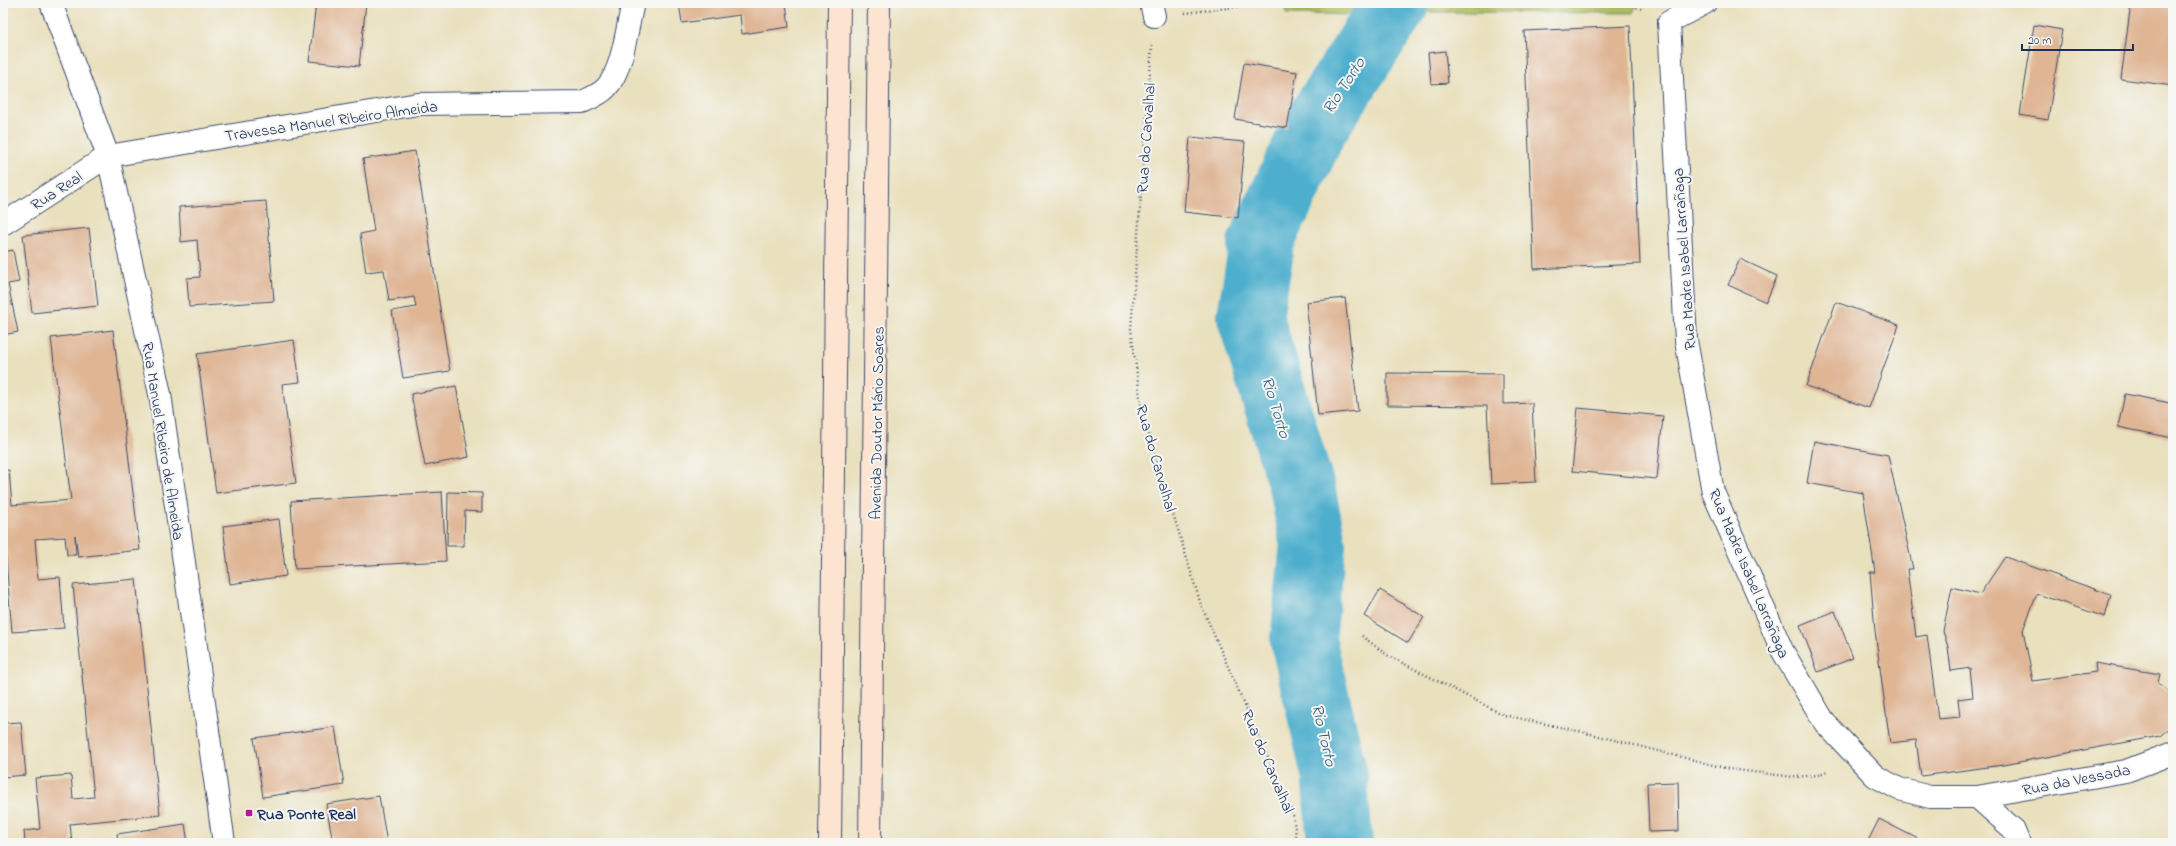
<svg xmlns="http://www.w3.org/2000/svg" width="2176" height="846" font-family="'Indie Flower',sans-serif">
	<style>
		.green { fill: #adbc5f; stroke: #64765e }
		.lines { fill: none; stroke-linecap: round; stroke-linejoin: round }
		.river { stroke: #4eafcd; stroke-width: 66 }
		.building { fill: #dfb594 }
		.minor-casing { stroke: #3a4a6c; stroke-width: 24 }
		.tertiary-casing { stroke: #3a4a6c; stroke-width: 24 }
		.secondary-casing { stroke: #3a4a6c; stroke-width: 24 }
		.path { stroke: #3a4a6c; stroke-width: 2.5; stroke-dasharray: 1 3; stroke-linecap: butt }
		.minor { stroke: #fff; stroke-width: 22 }
		.tertiary { stroke: #fff; stroke-width: 22 }
		.secondary { stroke: #fde4d1; stroke-width: 22 }
		.poi-dot { fill: #b5179e; stroke: #f6f6f2; stroke-width: 1.5 }
		.labels { text-anchor: middle; stroke-width: 4; stroke-linejoin: round; paint-order: stroke }
		.street-label { font-size: 16px; fill: #1b2f5e; stroke: #f6f6f2 }
		.poi-label { font-size: 16px; font-weight: bold; fill: #1b2f5e; stroke: #f6f6f2; text-anchor: start }
		.water-label { font-size: 17px; font-style: italic; fill: #2d5c85; stroke: #f6f6f2 }
	</style>
	<rect width="100%" height="100%" fill="#f6f6f2"/>
	<filter id="ink" filterUnits="userSpaceOnUse"><feTurbulence type="fractalNoise" baseFrequency=".025" numOctaves="2"/><feDisplacementMap in="SourceGraphic" scale="8" xChannelSelector="R" yChannelSelector="G"/><feConvolveMatrix kernelMatrix="1 2 1 2 8 2 1 2 1" color-interpolation-filters="sRGB"/></filter>
	<filter id="wash" filterUnits="userSpaceOnUse"><feTurbulence type="fractalNoise" baseFrequency=".012" numOctaves="4" result="noise"/><feDisplacementMap in="SourceGraphic" scale="16" xChannelSelector="R" yChannelSelector="G"/><feGaussianBlur stdDeviation="0.9" result="paint"/><feColorMatrix in="noise" values="0 0 0 0 0 0 0 0 0 0 0 0 0 0 0 0 0 1.4 0 .05"/><feComposite in="paint" operator="in"/></filter>
	<g filter="url(#wash)">
		<rect width="100%" height="100%" fill="#e9e0bd"/>
		<path class="green" d="M1284 3H1637L1633 13 1423 12 1373 15 1286 14Z"/>
		<g class="lines">
			<path class="river" d="M1340 843 1334 773 1303 640 1313 544 1303 492 1250 316 1260 256V244L1315 127 1396 3"/>
		</g>
		<g id="blocks">
			<path class="building" d="M316 3H366L359 66 309 61Z
				M679 3H786L789 27 742 34 740 15 682 23Z
				M2131 3H2173V86L2121 79Z
				M2034 25 2062 30 2048 120 2020 115Z
				M1630 26 1640 264 1534 269 1524 31Z
				M1445 51 1448 83 1431 84 1428 53Z
				M1244 63 1297 72 1287 128 1235 119Z
				M1190 137 1245 142 1238 218 1184 212Z
				M415 151 450 371 403 378 392 311 416 307 414 297 389 301 384 270 366 272 360 234 374 231 363 159Z
				M266 201 274 301 189 307 187 278 200 277 197 240 181 242 179 207Z
				M89 228 98 306 32 313 23 235Z
				M13 250 19 282 8 284 18 332 3 335V252Z
				M1740 259 1777 276 1766 302 1728 285Z
				M1345 298 1358 411 1318 415 1306 302Z
				M1836 302 1899 325 1869 408 1806 386Z
				M113 330 140 550 78 557 75 535 76 555H67L65 537 35 539 38 579 60 577 64 628 12 632 3 524V471L9 470 12 505 71 500 51 338Z
				M294 340 300 382 282 384 296 483 216 493 197 354Z
				M1387 373 1503 374V404L1532 403 1536 482 1491 484 1487 406 1387 405Z
				M456 386 469 457 425 466 411 394Z
				M2173 392V438L2118 427 2125 394 2170 403Z
				M1578 408 1663 416 1657 479 1572 471Z
				M1814 441 1888 455 1913 569H1907L1916 637 1927 635 1938 719 1960 717 1958 699 1973 697 1970 668 1951 671 1948 647 1943 631 1952 587 1980 594 2005 557 2111 595 2105 617 2037 594 2023 630 2033 681 2096 672 2095 663 2160 674 2158 683 2173 695V725L2160 736 2003 765 1921 776 1916 740 1890 743 1875 631 1870 572H1875L1863 493 1807 483Z
				M442 492 446 561 295 569 291 501Z
				M448 492 482 493V512L465 511 464 546H447Z
				M279 519 286 576 230 584 223 526Z
				M136 579 160 815 70 824 72 843H25L24 831 40 829 35 778 71 775 73 799 94 797 73 585Z
				M1380 590 1424 617 1408 643 1364 616Z
				M1835 611 1853 658 1818 672 1800 625Z
				M21 722 26 775 3 777V723Z
				M335 727 344 785 263 797 254 738Z
				M1678 782 1679 831 1649 832 1647 783Z
				M379 796 387 843H333L326 804Z
				M1879 819 1926 843H1867Z
				M185 824 188 843H118L117 834Z"/>
		</g>
	</g>
	<g filter="url(#ink)">
		<use href="#blocks" fill-opacity="0" stroke="#3a4a6c" stroke-width="1"/>
		<g class="lines">
			<g class="minor-casing">
				<path id="minor" d="M1151 3 1154 16
					M1705 3 1669 22 1686 340 1713 492 1782 650 1825 723 1875 776 1899 789 1930 797H1977L2013 829 2019 843
					M3 224 108 156 418 104 582 102C591 98 599 95 606 88 623 70 627 27 633 3
					M1977 797 2126 771 2173 753"/>
			</g>
			<g class="tertiary-casing">
				<path id="tertiary" d="M51 3 108 156 160 394 224 843"/>
			</g>
			<g class="secondary-casing">
				<path id="secondary" d="M830 843 839 3
					M870 843 879 3"/>
			</g>
			<path class="path" d="M1549 3 1631 5 1641 9
				M1185 13 1269 3
				M1152 45 1131 329 1142 412 1201 605 1293 815 1297 843
				M1362 636 1387 655 1504 715 1587 733 1729 769 1794 777 1818 775 1827 771"/>
			<use href="#minor" class="minor"/>
			<use href="#tertiary" class="tertiary"/>
			<use href="#secondary" class="secondary"/>
		</g>
	</g>
	<rect class="poi-dot" x="245" y="809" width="8" height="8" rx="2"/>
	<g class="labels">
		<g class="street-label">
			<text transform="translate(331 120) rotate(-8)" y="6">Travessa Manuel Ribeiro Almeida</text>
			<text transform="translate(1145 138) rotate(-86)" y="6">Rua do Carvalhal</text>
			<text transform="translate(56 190) rotate(-33)" y="6">Rua Real</text>
			<text transform="translate(1683 259) rotate(-94)" y="6">Rua Madre Isabel Larrañaga</text>
			<text transform="translate(876 423) rotate(-89)" y="6">Avenida Doutor Mário Soares</text>
			<text transform="translate(164 441) rotate(81)" y="6">Rua Manuel Ribeiro de Almeida</text>
			<text transform="translate(1157 458) rotate(74)" y="6">Rua do Carvalhal</text>
			<text transform="translate(1750 573) rotate(67)" y="6">Rua Madre Isabel Larrañaga</text>
			<text transform="translate(1269 761) rotate(67)" y="6">Rua do Carvalhal</text>
			<text transform="translate(2076 779) rotate(-11)" y="6">Rua da Vessada</text>
		</g>
		<g class="poi-label">
			<text x="257" y="819">Rua Ponte Real</text>
		</g>
		<g class="water-label">
			<text transform="translate(1343 85) rotate(-57)" y="6">Rio Torto</text>
			<text transform="translate(1277 407) rotate(73)" y="6">Rio Torto</text>
			<text transform="translate(1325 735) rotate(77)" y="6">Rio Torto</text>
		</g>
	</g>
	<rect width="2176" height="846" fill="none" stroke="#f6f6f2" stroke-width="16"/>
	<path d="M2022 44v6h111v-6" fill="none" stroke="#1b2f5e" stroke-width="2"/>
	<text x="2028" y="44" font-size="12" fill="#1b2f5e" stroke="#f6f6f2" stroke-width="3" paint-order="stroke">20 m</text>
</svg>
